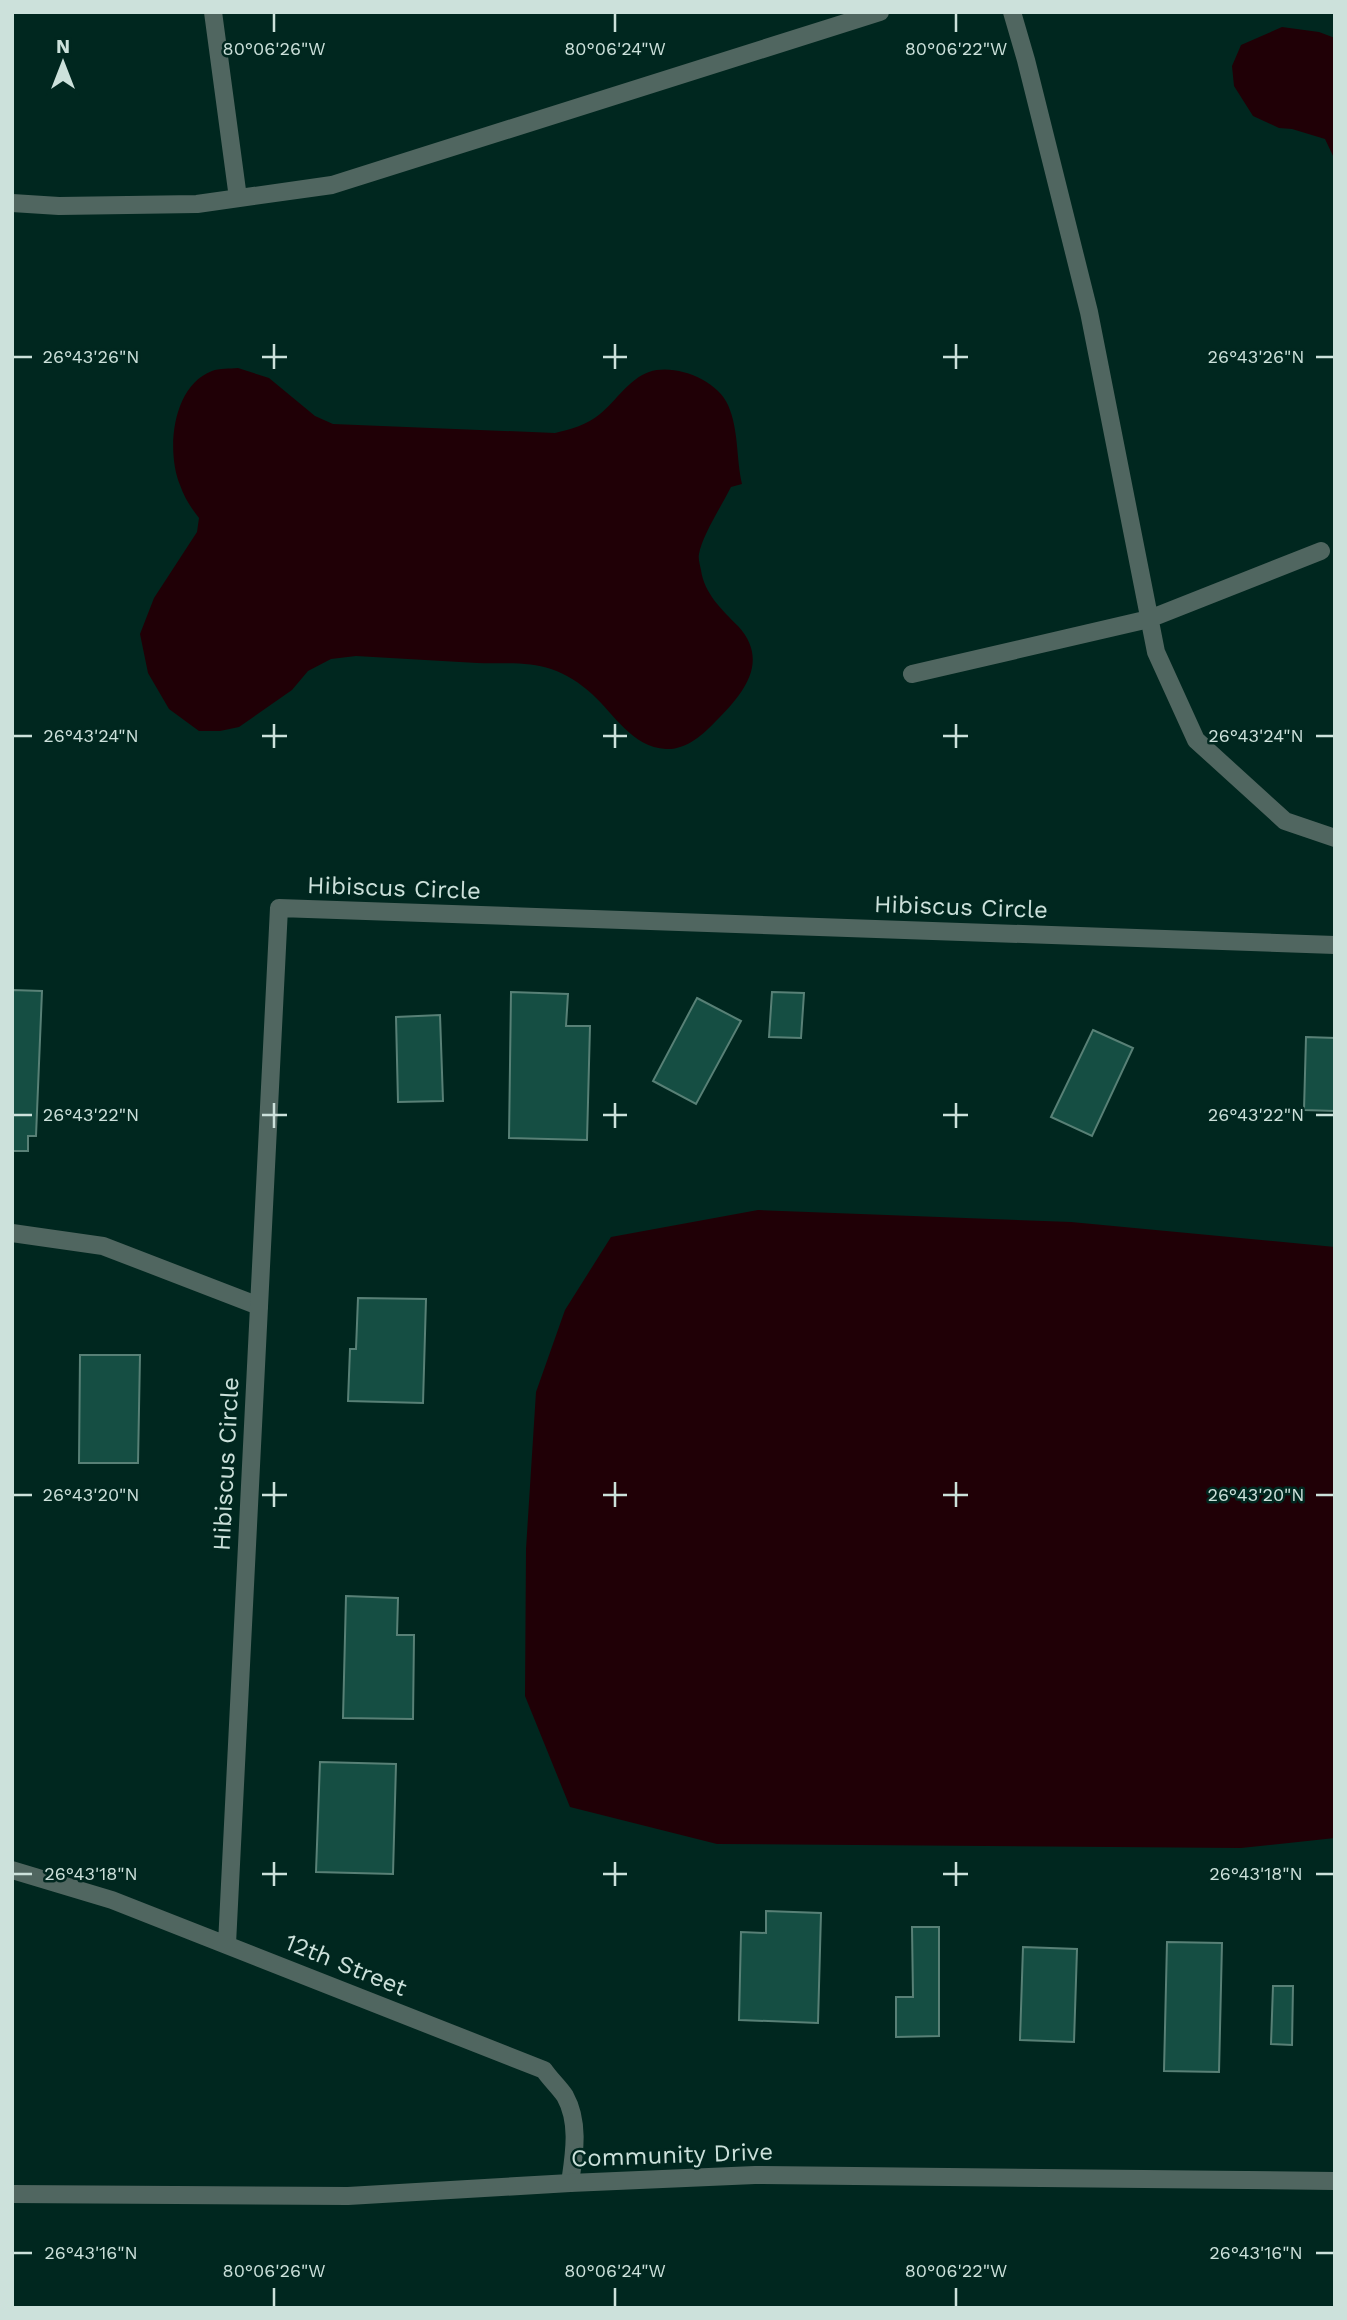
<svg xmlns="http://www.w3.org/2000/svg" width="1347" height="2320" font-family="'Work Sans',sans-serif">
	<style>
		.water { fill: #200006 }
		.building { fill: #154e43; stroke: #588076; stroke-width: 2 }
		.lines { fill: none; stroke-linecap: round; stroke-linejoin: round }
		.service { stroke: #506660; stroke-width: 18 }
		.minor { stroke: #506660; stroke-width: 18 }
		.tertiary { stroke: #506660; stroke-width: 18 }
		.ticks { fill: none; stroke: #cce1db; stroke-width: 2.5 }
		.labels { text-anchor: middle; stroke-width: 5; stroke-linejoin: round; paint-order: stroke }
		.street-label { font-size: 24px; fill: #cce1db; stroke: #00271f }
		.ticks-label { font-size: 18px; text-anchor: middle; fill: #cce1db; stroke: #00271f; stroke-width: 5; stroke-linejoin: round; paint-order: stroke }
	</style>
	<rect width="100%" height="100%" fill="#00271f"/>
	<path class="water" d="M1282 27 1319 32 1335 38V160L1325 139 1292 129 1279 128 1253 116 1234 86 1232 66 1241 45Z
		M238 368 269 378 315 416 333 424 555 433C571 429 587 425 600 414 616 401 629 379 649 372 675 363 717 380 728 405 739 430 736 458 742 484L731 487C722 505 702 536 699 554 698 559 700 565 701 570 704 593 722 610 738 626 771 662 742 695 716 721 703 735 686 750 666 749 632 747 614 714 592 694 580 683 566 674 551 669 529 661 501 664 477 663 437 661 396 658 356 656L331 659 308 671 292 690 239 727 220 731H199L169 709 148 673 140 634 154 598 197 532 199 518C191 508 184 497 180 485 166 451 172 386 212 371 219 368 230 369 238 368Z
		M758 1210 1071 1222 1335 1247V1838L1241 1848 717 1844 570 1807 525 1696 526 1549 536 1392 565 1310 611 1237Z"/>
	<path class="building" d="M12 990 42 991 36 1136H28V1151H12Z
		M511 992 568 994 566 1026H590L587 1140 509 1138Z
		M772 992 804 993 801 1038 769 1037Z
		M697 998 741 1021 696 1104 653 1081Z
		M440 1015 443 1101 398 1102 396 1017Z
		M1093 1030 1133 1048 1092 1136 1051 1117Z
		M1306 1037 1335 1038V1111L1304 1110Z
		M358 1298 426 1299 423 1403 348 1401 350 1349H356Z
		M80 1355H140L138 1463H79Z
		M346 1596 398 1598 397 1635H414L413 1719 343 1718Z
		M320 1762 396 1764 393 1874 316 1872Z
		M766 1911 821 1913 818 2023 739 2020 741 1932 766 1933Z
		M912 1927H939V2036L896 2037V1997H913Z
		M1167 1942 1222 1943 1219 2072 1164 2071Z
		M1023 1947 1077 1949 1074 2042 1020 2040Z
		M1273 1986H1293L1292 2045 1271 2044Z"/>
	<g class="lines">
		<path class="service" d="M213 12 238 198
			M1012 12 1026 60 1089 312 1156 652 1196 740 1285 821 1335 838
			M12 203 59 206 197 204 332 185 880 12
			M912 674 1149 619 1321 551
			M12 1233 103 1246 259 1306"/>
		<path class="minor" d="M12 1870 112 1900 544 2070C550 2079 559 2087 565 2096 580 2123 574 2155 570 2183
			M227 1944 279 908 1335 945"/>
		<path class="tertiary" d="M12 2194 348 2196 570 2183 755 2175 1335 2181"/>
	</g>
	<path class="ticks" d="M274 14V32M615 14V32M956 14V32M274 344V369M615 344V369M956 344V369M14 357H32M262 357H287M603 357H627M943 357H968M1316 357H1333M274 724V748M615 724V748M956 724V748M14 736H32M262 736H287M603 736H627M943 736H968M1316 736H1333M274 1103V1128M615 1103V1128M956 1103V1128M14 1115H32M262 1115H287M603 1115H627M943 1115H968M1316 1115H1333M274 1482V1507M615 1482V1507M956 1482V1507M14 1495H32M262 1495H287M603 1495H627M943 1495H968M1316 1495H1333M274 1862V1886M615 1862V1886M956 1862V1886M14 1874H32M262 1874H287M603 1874H627M943 1874H968M1316 1874H1333M14 2253H32M1316 2253H1333M274 2288V2306M615 2288V2306M956 2288V2306"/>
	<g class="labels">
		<g class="street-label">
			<text transform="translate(394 888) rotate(2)" y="8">Hibiscus Circle</text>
			<text transform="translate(961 907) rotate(2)" y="8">Hibiscus Circle</text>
			<text transform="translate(226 1464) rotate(-87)" y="8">Hibiscus Circle</text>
			<text transform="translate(346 1965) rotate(22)" y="8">12th Street</text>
			<text transform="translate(672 2155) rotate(-2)" y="8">Community Drive</text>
		</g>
	</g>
	<g class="ticks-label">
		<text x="274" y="55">80°06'26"W</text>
		<text x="615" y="55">80°06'24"W</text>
		<text x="956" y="55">80°06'22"W</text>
		<text x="91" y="363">26°43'26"N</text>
		<text x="1256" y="363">26°43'26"N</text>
		<text x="91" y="742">26°43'24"N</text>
		<text x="1256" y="742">26°43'24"N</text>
		<text x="91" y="1121">26°43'22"N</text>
		<text x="1256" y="1121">26°43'22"N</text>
		<text x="91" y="1501">26°43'20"N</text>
		<text x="1256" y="1501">26°43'20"N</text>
		<text x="91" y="1880">26°43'18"N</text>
		<text x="1256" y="1880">26°43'18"N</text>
		<text x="91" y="2259">26°43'16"N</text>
		<text x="1256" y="2259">26°43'16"N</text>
		<text x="274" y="2277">80°06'26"W</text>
		<text x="615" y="2277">80°06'24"W</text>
		<text x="956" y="2277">80°06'22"W</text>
	</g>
	<rect width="1347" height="2320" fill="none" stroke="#cce1db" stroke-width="28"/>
	<g transform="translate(63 63)" stroke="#00271f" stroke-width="5" paint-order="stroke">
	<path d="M0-5L12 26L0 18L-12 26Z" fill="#cce1db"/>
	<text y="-10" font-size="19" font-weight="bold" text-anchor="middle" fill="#cce1db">N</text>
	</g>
</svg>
